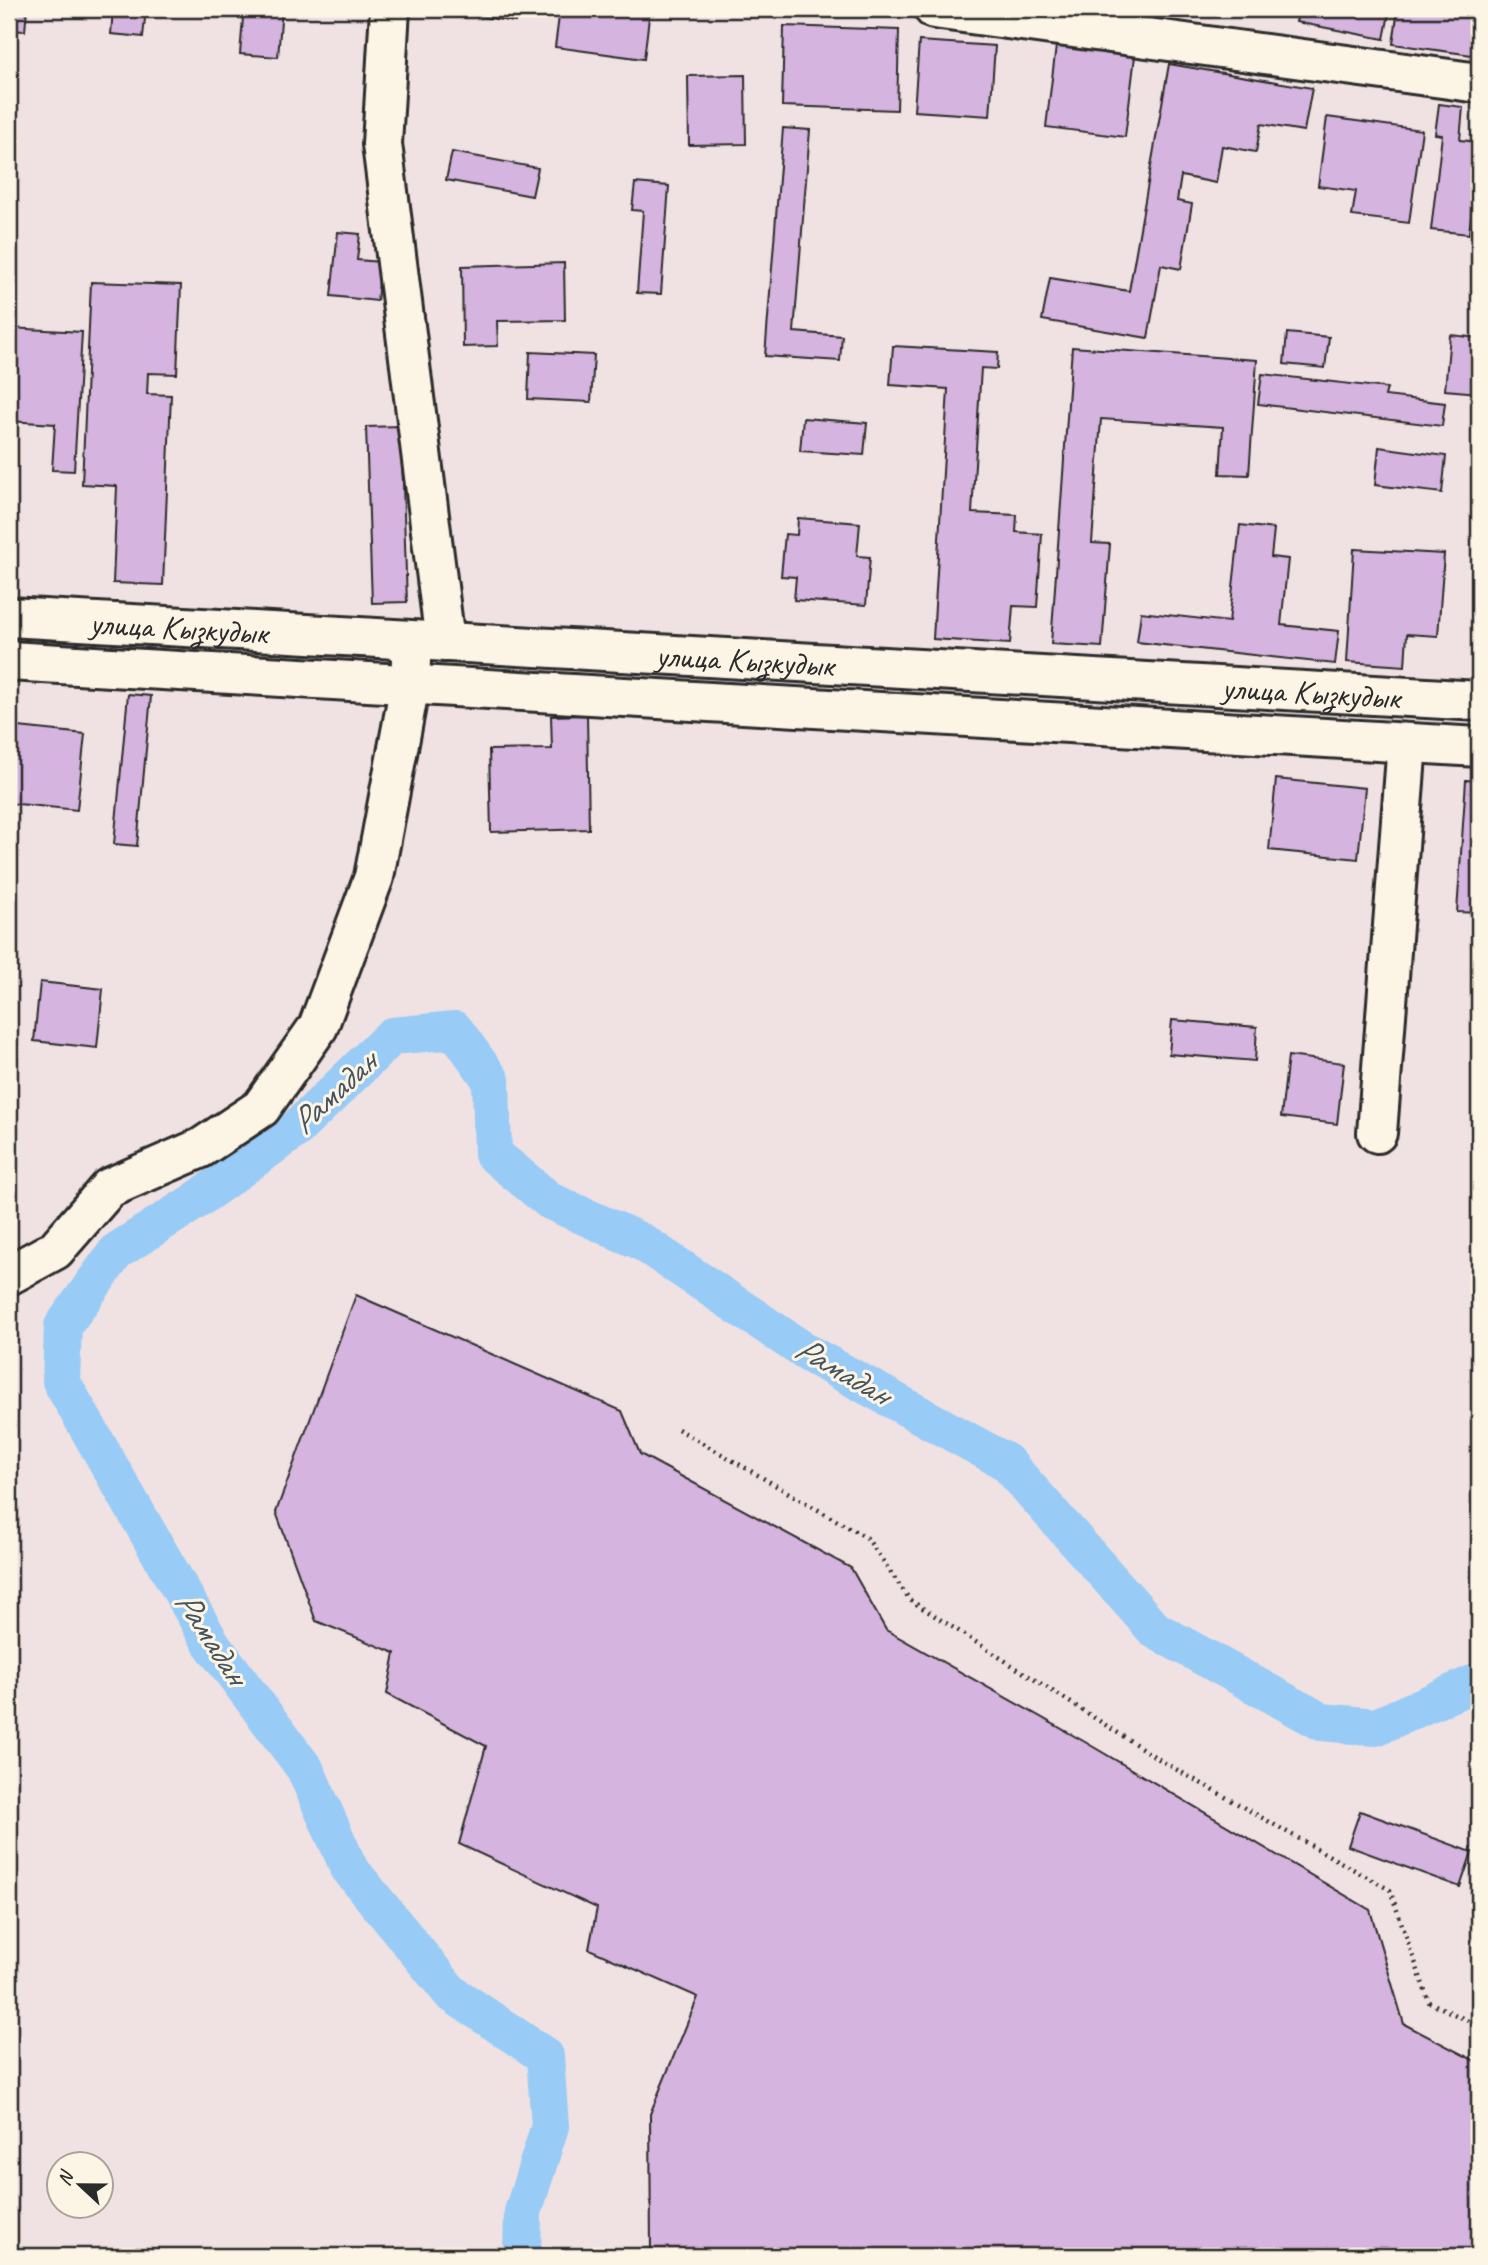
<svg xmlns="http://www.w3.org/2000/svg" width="1488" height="2265" font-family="Caveat,sans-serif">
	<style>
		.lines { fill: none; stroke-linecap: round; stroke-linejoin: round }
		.canal { stroke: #98cbf5; stroke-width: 38 }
		.building { fill: #d5b4df; stroke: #2b2b2b; stroke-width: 2 }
		.street-casing { stroke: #2b2b2b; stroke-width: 44 }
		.path { stroke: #2b2b2b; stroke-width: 4.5; stroke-dasharray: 2 5; stroke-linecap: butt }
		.street { stroke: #fcf5e5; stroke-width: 38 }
		.labels { text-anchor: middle; stroke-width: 6; stroke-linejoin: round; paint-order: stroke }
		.street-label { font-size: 33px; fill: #2b2b2b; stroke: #fcf5e5 }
		.water-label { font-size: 35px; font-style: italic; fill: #46535e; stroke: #fcf5e5 }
	</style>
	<rect width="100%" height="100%" fill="#f0e2e3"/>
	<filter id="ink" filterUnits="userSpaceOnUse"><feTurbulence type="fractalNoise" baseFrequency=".0143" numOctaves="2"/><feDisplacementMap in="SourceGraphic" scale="14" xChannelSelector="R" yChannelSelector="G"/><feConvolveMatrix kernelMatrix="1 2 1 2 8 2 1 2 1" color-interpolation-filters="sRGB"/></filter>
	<g filter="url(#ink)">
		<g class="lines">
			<path class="canal" d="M522 2256 523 2212 550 2126 545 2056 451 1993 349 1868 305 1769 211 1643 61 1381 63 1326 117 1251 194 1202 295 1130 392 1036 455 1030 491 1080 493 1154 550 1201 642 1242 809 1354 1006 1462 1155 1630 1322 1722 1376 1727 1479 1681"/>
		</g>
		<path class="building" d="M9 9H27L25 31 9 30Z
			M113 9H146L143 37 111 34Z
			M172 9H282L278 57 240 54 243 18 172 12Z
			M436 9H517L515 22Z
			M560 9H650L644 59 555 47Z
			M1256 9H1284L1283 14Z
			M1299 9H1390L1384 39 1296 22Z
			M1398 9H1479V56L1393 44Z
			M784 26 899 30 897 110 782 106Z
			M919 41 995 46 990 116 914 111Z
			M1056 46 1135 56 1125 137 1046 127Z
			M1169 64 1312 88 1304 131 1261 124 1256 152 1222 146 1216 183 1181 176 1177 201 1192 204 1181 269 1161 265 1148 338 1042 320 1050 278 1129 291Z
			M745 75 746 144 689 145 688 76Z
			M1439 104 1463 107 1460 140 1479 142 1469 234 1431 230 1442 135 1435 134Z
			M1327 117 1422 130 1409 223 1352 216 1356 191 1318 186Z
			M783 128 810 130 794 332 842 336 840 361 765 356Z
			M452 152 538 168 532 196 446 180Z
			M635 183 669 186 661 294 637 293 643 211 632 210Z
			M338 232 360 234 357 260 381 262 377 301 331 296Z
			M564 263 565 320 497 321 498 346 463 347 462 266Z
			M91 282 181 285 177 374 148 373 147 394 171 395 163 585 113 583 117 486 82 484Z
			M9 328 82 332 74 471 52 470 55 424 9 421Z
			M1287 333 1329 337 1325 368 1284 364Z
			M1450 335 1479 338V393L1445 390Z
			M893 346 998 352 997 369 981 368 972 513 1017 515 1016 532 1042 534 1037 607 1013 606 1010 644 933 639 948 389 890 385Z
			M1072 347 1257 360 1249 475 1220 474 1223 427 1101 419 1092 543 1110 544 1102 647 1051 644Z
			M530 352 594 355 591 402 528 399Z
			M1262 374 1387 388 1385 396 1445 403 1442 426 1258 404Z
			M803 418 867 423 864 455 800 451Z
			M401 426 407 602 372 603 366 427Z
			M1379 447 1446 456 1442 493 1375 485Z
			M798 518 860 523 857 556 870 557 866 605 794 600 796 577 781 576 785 534 797 535Z
			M1240 525 1274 529 1271 557 1288 559 1281 625 1339 631 1335 664 1137 642 1141 612 1229 622Z
			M1354 549 1444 554 1438 636 1407 634 1405 666 1347 662Z
			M128 694 151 696 137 846 114 844Z
			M587 715 589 829 491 832 489 750 552 749 551 716Z
			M9 726 85 734 77 810 9 803Z
			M1276 779 1365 788 1358 859 1269 850Z
			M1466 780 1479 781V913L1457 912Z
			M40 982 103 989 97 1048 34 1041Z
			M1172 1020 1257 1027 1255 1061 1169 1054Z
			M1288 1056 1344 1063 1337 1124 1281 1117Z
			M356 1295 622 1411 640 1454 851 1568 886 1630 1085 1742 1370 1910 1404 2024 1479 2063V2256H662L651 2251 650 2114 698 1997 589 1949 597 1908 459 1844 486 1746 387 1694 395 1653 316 1621 276 1512Z
			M1360 1811 1472 1852 1460 1887 1348 1846Z"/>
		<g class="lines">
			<g class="street-casing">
				<g id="street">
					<path d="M390 9 382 144 445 642"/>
					<path d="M934 9 1479 83"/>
					<path id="s1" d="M9 617 1479 701"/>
					<path d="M9 661 1479 747"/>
					<path d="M1377 1133 1407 743"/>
					<path d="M9 1275 55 1250 109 1188 201 1148 261 1108 318 1027 374 877 410 684 411 660"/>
				</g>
			</g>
			<path class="path" d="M678 1429 867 1538 910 1600 1165 1763 1390 1890 1429 2002 1479 2026"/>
			<use href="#street" class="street"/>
		</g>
	</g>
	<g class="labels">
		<g class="street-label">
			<text dy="12" stroke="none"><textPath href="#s1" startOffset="170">улица Кызкудык</textPath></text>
			<text dy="12" stroke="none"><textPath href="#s1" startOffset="737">улица Кызкудык</textPath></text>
			<text dy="12" stroke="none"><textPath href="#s1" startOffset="1304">улица Кызкудык</textPath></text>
		</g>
		<g class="water-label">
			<text transform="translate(333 1092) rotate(-43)" y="12">Рамадан</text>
			<text transform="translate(843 1370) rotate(30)" y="12">Рамадан</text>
			<text transform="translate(212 1637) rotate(57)" y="12">Рамадан</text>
		</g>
	</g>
	<rect width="1488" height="2265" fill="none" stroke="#fcf5e5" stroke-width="35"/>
	<rect x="18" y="18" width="1453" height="2230" fill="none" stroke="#2b2b2b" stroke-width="2.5" filter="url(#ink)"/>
	<g transform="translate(80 2185) rotate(292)"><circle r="33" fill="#fcf5e5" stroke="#a8a49b" stroke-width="2"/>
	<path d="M0-5L12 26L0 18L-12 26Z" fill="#2b2b2b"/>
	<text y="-10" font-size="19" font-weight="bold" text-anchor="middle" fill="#2b2b2b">N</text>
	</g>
</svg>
